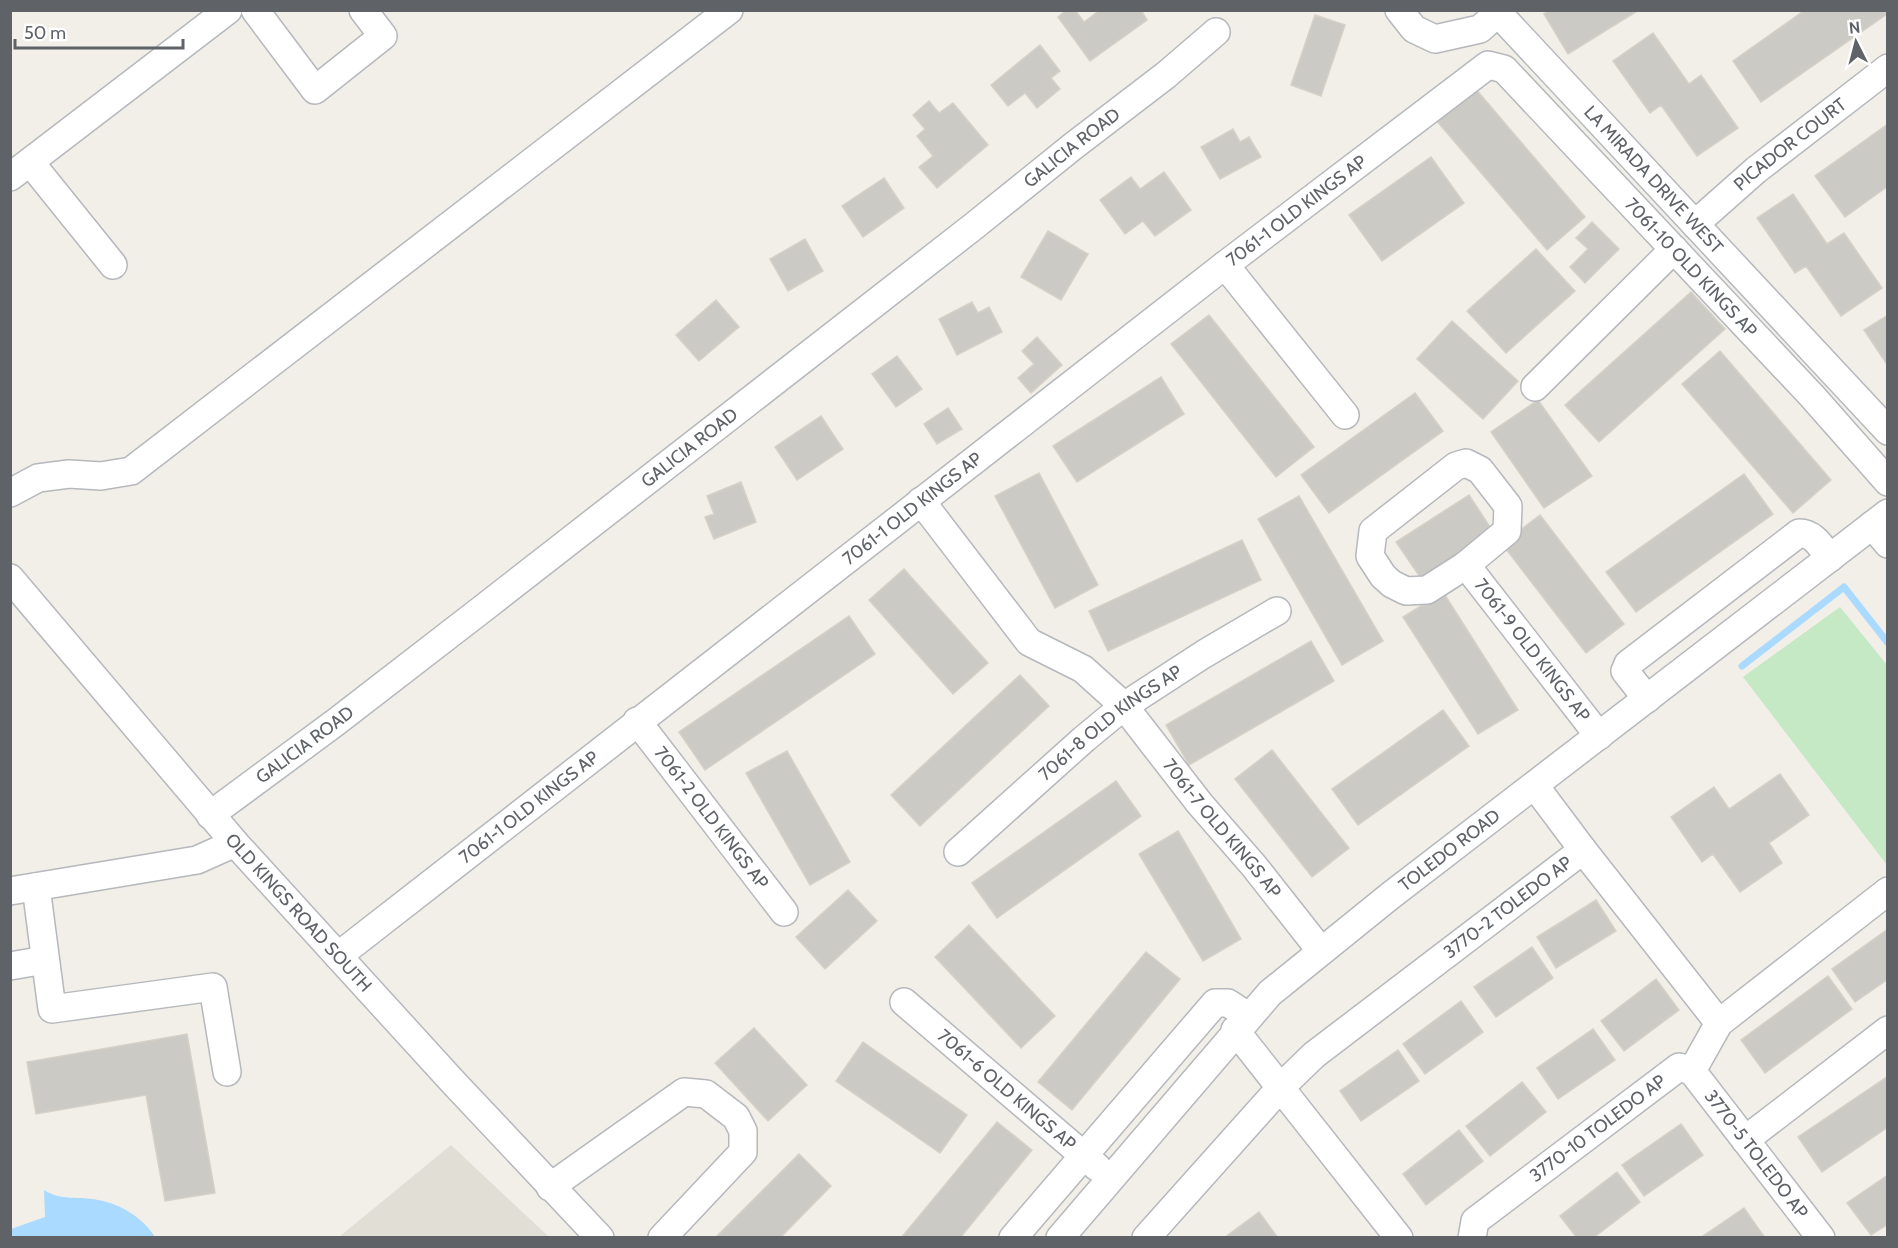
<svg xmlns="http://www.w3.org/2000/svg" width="1898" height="1248" font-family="Cabin,sans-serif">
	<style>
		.education { fill: #e1ded6 }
		.green { fill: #c5e8c5 }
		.water { fill: #aadaff }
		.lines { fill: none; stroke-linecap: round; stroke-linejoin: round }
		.stream { stroke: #aadaff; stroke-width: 7 }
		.building { fill: #cccac5; stroke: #d6d1c6; stroke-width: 1.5 }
		.minor-casing { stroke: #b5b8bc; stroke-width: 30 }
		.minor { stroke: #fff; stroke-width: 27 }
		.labels { text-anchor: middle; stroke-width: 4.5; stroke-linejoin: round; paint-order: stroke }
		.street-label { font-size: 18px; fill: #5f6368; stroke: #fff }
	</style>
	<rect width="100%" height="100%" fill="#f1efe8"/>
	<path class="education" d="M451 1145 549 1237H339Z"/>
	<path class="green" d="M1840 607 1887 665V865L1743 677Z"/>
	<path class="water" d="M44 1190C61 1201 79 1196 98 1200 121 1204 143 1218 155 1237H11V1229L45 1217Z"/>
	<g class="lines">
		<path class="stream" d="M1742 666 1844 587 1888 643"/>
	</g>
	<path class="building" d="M1066 10H1075L1084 22 1100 10H1141L1147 20 1090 61 1058 17Z
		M1550 10H1639L1568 54 1544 14Z
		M1805 10H1884L1887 14 1761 102 1733 61Z
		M1315 15 1345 25 1321 96 1291 85Z
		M1653 33 1689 84 1701 75 1738 128 1697 156 1661 105 1650 113 1613 61Z
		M1040 45 1060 71 1051 78 1060 89 1037 108 1025 93 1008 106 991 85Z
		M1474 87 1585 217 1547 250 1436 120Z
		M929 101 939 113 953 103 988 145 937 188 919 167 933 156 917 136 925 129 913 115Z
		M1888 124V186L1845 217 1815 176Z
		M1233 129 1240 142 1249 137 1261 157 1220 179 1201 147Z
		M1431 157 1464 203 1382 261 1349 215Z
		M1164 172 1191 210 1155 236 1143 221 1125 234 1100 200 1131 177 1140 189Z
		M884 178 904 208 863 237 842 206Z
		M1793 194 1827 244 1844 233 1882 288 1841 316 1806 266 1795 273 1757 218Z
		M1592 222 1619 249 1585 283 1570 267 1588 249 1576 238Z
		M1048 231 1088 254 1061 300 1021 277Z
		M805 239 823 271 788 291 770 259Z
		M1536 249 1575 291 1506 353 1467 311Z
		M1691 292 1725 329 1599 442 1565 405Z
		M716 300 739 327 699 361 676 335Z
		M972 302 978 313 989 307 1002 332 957 355 939 319Z
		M1209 315 1314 447 1276 477 1171 344Z
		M1888 315V366L1864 330Z
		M1452 321 1518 381 1483 419 1417 359Z
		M1037 337 1062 365 1031 393 1018 378 1034 364 1022 351Z
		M1720 351 1831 480 1793 513 1682 384Z
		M897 356 922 389 896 407 872 374Z
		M1161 377 1184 414 1077 482 1053 446Z
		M1415 393 1443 431 1329 513 1301 475Z
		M1538 400 1592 476 1544 508 1491 432Z
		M948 408 962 429 937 444 924 424Z
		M821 416 843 449 797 480 775 447Z
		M1039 473 1098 585 1055 608 995 496Z
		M1744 474 1773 514 1636 612 1606 572Z
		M741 482 756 522 714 539 705 517 714 514 707 496Z
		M1469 495 1494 533 1422 580 1396 542Z
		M1299 496 1383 641 1342 665 1258 519Z
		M1540 515 1624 624 1586 653 1502 544Z
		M1242 540 1261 580 1108 651 1089 611Z
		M904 569 988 663 953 694 869 600Z
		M1443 592 1518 710 1478 734 1403 617Z
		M849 616 875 654 705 770 679 732Z
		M1311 641 1334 681 1189 765 1166 725Z
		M1020 675 1049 706 920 826 891 795Z
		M1443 710 1469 746 1358 825 1332 789Z
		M1272 750 1349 848 1312 877 1235 779Z
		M787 751 850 862 810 885 746 773Z
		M1780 774 1809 815 1769 843 1782 863 1740 892 1713 854 1702 862 1671 817 1714 787 1729 809Z
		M1116 781 1141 816 997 918 972 883Z
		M1178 831 1241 939 1203 961 1139 854Z
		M848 890 877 921 825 969 796 937Z
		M1596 900 1616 931 1556 968 1537 937Z
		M969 925 1055 1016 1021 1048 935 957Z
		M1888 929V979L1855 1002 1832 969Z
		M1532 947 1553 978 1496 1017 1474 987Z
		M1146 952 1180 979 1072 1110 1038 1082Z
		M1828 976 1852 1009 1765 1073 1741 1040Z
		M1656 979 1679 1010 1624 1051 1601 1021Z
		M1461 1001 1483 1032 1425 1074 1403 1044Z
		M754 1028 807 1085 768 1121 715 1063Z
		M1593 1029 1615 1060 1558 1099 1537 1068Z
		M187 1034 215 1193 165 1201 146 1095 36 1114 27 1062Z
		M863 1042 967 1115 940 1153 836 1081Z
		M1398 1050 1419 1081 1361 1121 1340 1091Z
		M1887 1077 1888 1127 1822 1172 1798 1137Z
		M1522 1082 1546 1112 1490 1156 1466 1126Z
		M997 1122 1032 1150 960 1238H901Z
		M1681 1124 1703 1155 1644 1196 1622 1165Z
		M1459 1130 1483 1161 1426 1205 1403 1174Z
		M799 1154 831 1186 780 1238H715Z
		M1617 1172 1640 1202 1593 1238H1577L1560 1216Z
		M1888 1175V1224L1871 1235 1847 1203Z
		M1744 1208 1765 1238H1700Z
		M1259 1212 1278 1238H1224Z"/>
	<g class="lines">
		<g class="minor-casing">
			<g id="minor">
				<path d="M255 10 315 90 383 36 363 10"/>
				<path d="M1399 10 1414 29 1435 39 1480 29 1501 10"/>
				<path id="s1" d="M1498 13 1888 431"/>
				<path d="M30 162 113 265"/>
				<path d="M10 177 228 10"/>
				<path id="s2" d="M1695 224 1756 170 1888 68"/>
				<path d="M1225 265 1345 415"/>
				<path d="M1535 387 1674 249"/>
				<path d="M1466 463 1480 470 1508 506 1507 531 1466 565 1427 590 1406 591 1392 584 1383 576 1370 556 1373 531 1456 466Z"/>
				<path d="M10 493 38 478 69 474 101 476 131 471 729 10"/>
				<path id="s3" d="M921 501 1029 642 1083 669 1124 706 1200 804 1254 866 1321 951"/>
				<path d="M1872 525 1888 544"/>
				<path id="s4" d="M1466 565 1599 736"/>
				<path id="s5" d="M10 578 235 843 453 1082 600 1238"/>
				<path d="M1647 699 1625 671 1628 664 1799 533C1814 533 1821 547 1830 558"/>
				<path id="s6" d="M637 721 784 912"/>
				<path d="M1535 786 1583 850"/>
				<path id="s7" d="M210 815 336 722 481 610 974 226 1072 147 1166 75 1216 32"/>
				<path id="s8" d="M958 852 1084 739 1124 706 1204 654 1277 611"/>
				<path d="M36 887 52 1009 213 987 227 1072"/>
				<path d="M10 891 197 860 235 843"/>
				<path id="s9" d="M338 956 1225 265 1488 65 1504 69 1812 396 1888 482"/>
				<path d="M10 966 45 960"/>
				<path id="s10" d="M904 1002 1097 1167"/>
				<path d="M1235 1030 1399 1238"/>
				<path id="s11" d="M1692 1071 1821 1238"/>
				<path d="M1745 1140 1888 1030"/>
				<path d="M550 1187 684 1092 706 1094 736 1117 743 1131V1152L662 1238"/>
				<path d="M1013 1238 1215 1003H1228L1248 1016"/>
				<path id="s12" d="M1060 1238 1270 993 1390 896 1888 513"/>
				<path id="s13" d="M1146 1238 1281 1087 1314 1055 1583 850 1719 1023"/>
				<path id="s14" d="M1472 1238 1475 1221 1679 1067 1692 1071 1719 1023 1888 891"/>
			</g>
		</g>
		<use href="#minor" class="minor"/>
	</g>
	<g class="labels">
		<g class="street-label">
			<text dy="6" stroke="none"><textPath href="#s2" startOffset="124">PICADOR COURT</textPath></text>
			<text dy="6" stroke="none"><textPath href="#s7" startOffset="1090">GALICIA ROAD</textPath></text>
			<text dy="6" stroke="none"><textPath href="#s1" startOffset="228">LA MIRADA DRIVE WEST</textPath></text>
			<text dy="6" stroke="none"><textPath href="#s9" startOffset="1214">7061-1 OLD KINGS AP</textPath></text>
			<text dy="6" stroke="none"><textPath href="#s9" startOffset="1744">7061-10 OLD KINGS AP</textPath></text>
			<text dy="6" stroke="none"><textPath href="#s7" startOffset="604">GALICIA ROAD</textPath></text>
			<text dy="6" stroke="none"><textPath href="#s9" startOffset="728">7061-1 OLD KINGS AP</textPath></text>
			<text dy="6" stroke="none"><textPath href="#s4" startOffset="108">7061-9 OLD KINGS AP</textPath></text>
			<text dy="6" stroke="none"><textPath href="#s8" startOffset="200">7061-8 OLD KINGS AP</textPath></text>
			<text dy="6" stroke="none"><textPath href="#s7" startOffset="118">GALICIA ROAD</textPath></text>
			<text dy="6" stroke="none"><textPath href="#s9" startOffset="242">7061-1 OLD KINGS AP</textPath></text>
			<text dy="6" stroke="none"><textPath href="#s6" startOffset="122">7061-2 OLD KINGS AP</textPath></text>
			<text dy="6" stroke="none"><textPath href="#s3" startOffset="450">7061-7 OLD KINGS AP</textPath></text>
			<text dy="6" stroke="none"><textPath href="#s12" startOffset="552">TOLEDO ROAD</textPath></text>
			<text dy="6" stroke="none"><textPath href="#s13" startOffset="492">3770-2 TOLEDO AP</textPath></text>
			<text dy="6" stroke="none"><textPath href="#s5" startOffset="442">OLD KINGS ROAD SOUTH</textPath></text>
			<text dy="6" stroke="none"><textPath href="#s10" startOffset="135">7061-6 OLD KINGS AP</textPath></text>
			<text dy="6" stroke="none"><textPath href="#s14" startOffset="171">3770-10 TOLEDO AP</textPath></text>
			<text dy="6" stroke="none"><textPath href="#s11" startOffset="105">3770-5 TOLEDO AP</textPath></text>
		</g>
	</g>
	<rect width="1898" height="1248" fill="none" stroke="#5f6368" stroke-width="24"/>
	<g transform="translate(1856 42) rotate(354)" stroke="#ffffff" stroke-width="4.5" paint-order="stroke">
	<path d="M0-4.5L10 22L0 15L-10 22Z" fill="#5f6368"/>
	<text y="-9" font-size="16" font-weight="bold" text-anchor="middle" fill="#5f6368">N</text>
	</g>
	<path d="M15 39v9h168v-9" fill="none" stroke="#5f6368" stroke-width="3"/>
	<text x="24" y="39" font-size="18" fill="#5f6368" stroke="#ffffff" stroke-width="4.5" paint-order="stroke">50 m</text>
</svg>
